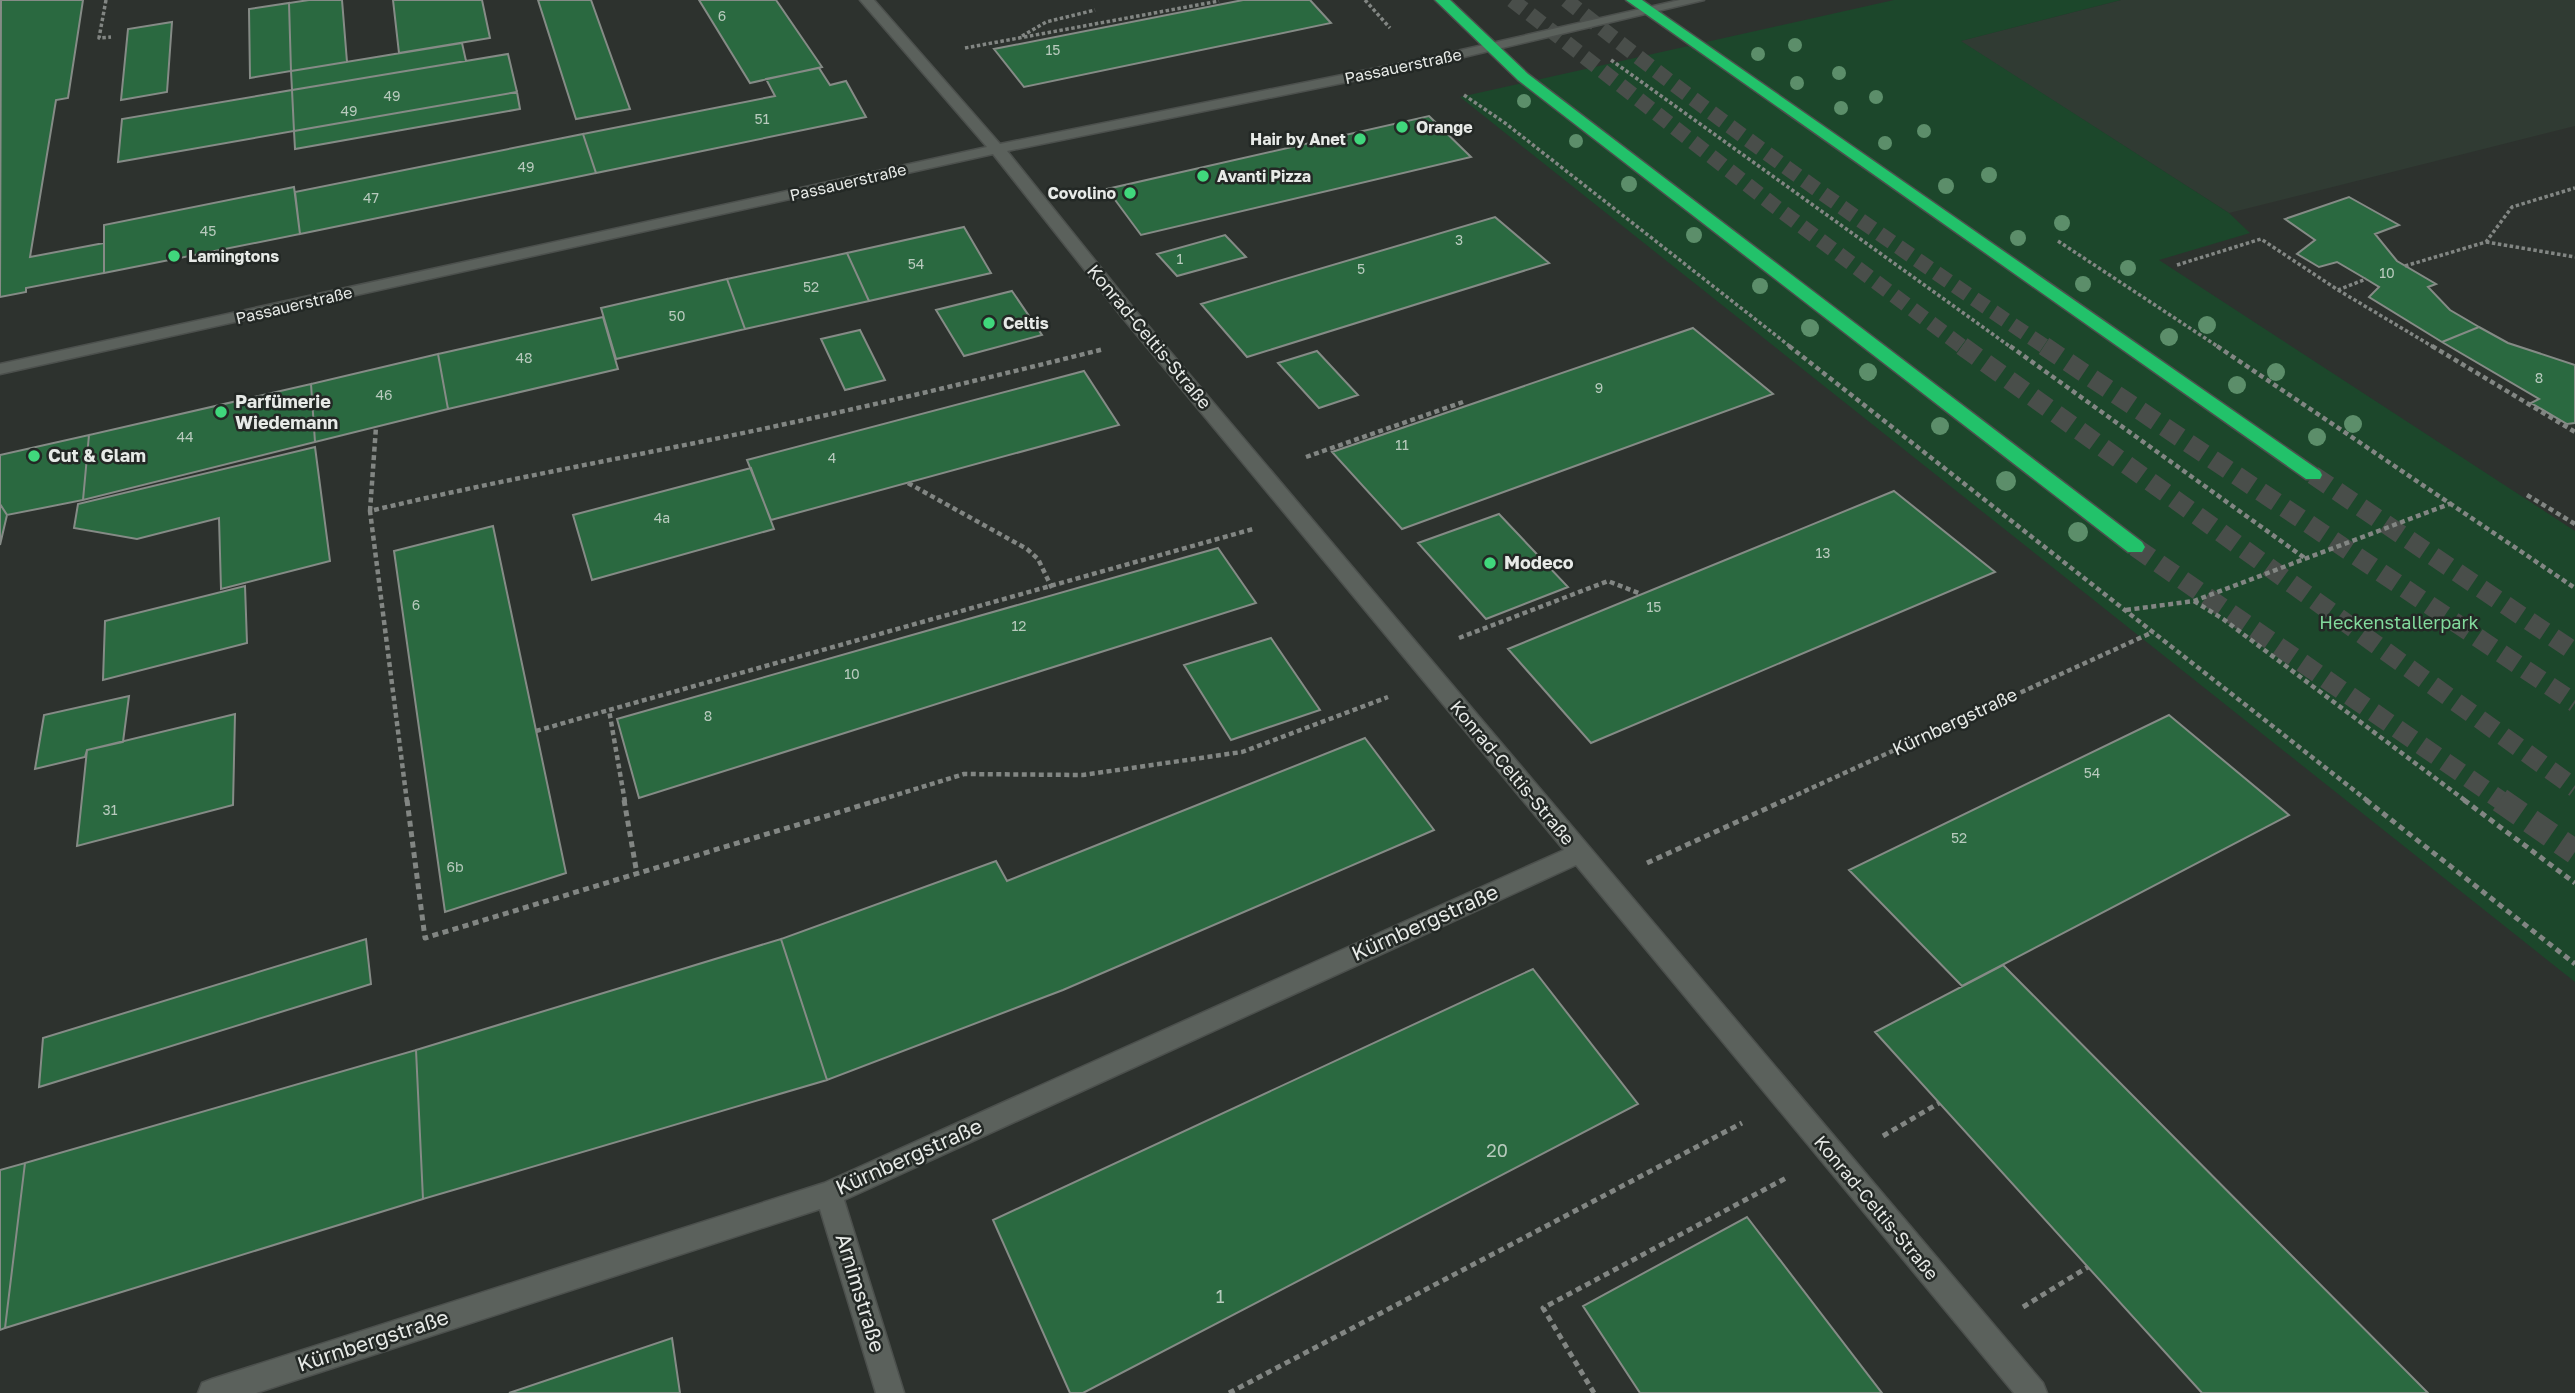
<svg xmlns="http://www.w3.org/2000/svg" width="2575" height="1393" font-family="'Golos Text',sans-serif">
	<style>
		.built { fill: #303b33 }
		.green { fill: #1c472b }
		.building { fill: #2a6940; stroke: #858b86; stroke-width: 2 }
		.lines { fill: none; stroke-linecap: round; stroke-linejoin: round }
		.highway-tunnel-far2 { stroke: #494e4a; stroke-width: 15; stroke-dasharray: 15 8; stroke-linecap: butt }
		.highway-tunnel-far1 { stroke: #494e4a; stroke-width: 19; stroke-dasharray: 19 10; stroke-linecap: butt }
		.highway-tunnel { stroke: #494e4a; stroke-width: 25; stroke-dasharray: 25 12; stroke-linecap: butt }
		.minor-casing { stroke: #4c504d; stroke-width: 3 }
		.highway-casing { stroke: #4c504d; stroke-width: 3 }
		.path-far2 { stroke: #828683; stroke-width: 3.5; stroke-dasharray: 3.5 2.5; stroke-linecap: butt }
		.path-far1 { stroke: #828683; stroke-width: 4.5; stroke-dasharray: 5 3.5; stroke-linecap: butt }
		.path { stroke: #828683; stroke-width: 5; stroke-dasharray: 6 4.5; stroke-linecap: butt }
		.minor { fill: #5b615c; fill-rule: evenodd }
		.highway { fill: #22c26a; fill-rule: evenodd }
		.tree { fill: #5c8e6a }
		.poi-dot { fill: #40d77c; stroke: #232825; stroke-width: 2.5 }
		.labels { text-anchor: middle; stroke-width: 5; stroke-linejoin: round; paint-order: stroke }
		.number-label { font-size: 14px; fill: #b8cabd }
		.far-street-label { font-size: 16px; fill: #e7eae7; stroke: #232825 }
		.far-poi-label { font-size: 16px; font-weight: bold; fill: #e7eae7; stroke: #232825; text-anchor: start }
		.street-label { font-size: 18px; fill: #e7eae7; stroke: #232825 }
		.poi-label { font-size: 18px; font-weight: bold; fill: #e7eae7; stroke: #232825; text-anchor: start }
		.park-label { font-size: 18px; fill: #82da9c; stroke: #232825 }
		.near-number-label { font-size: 18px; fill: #b8cabd }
		.near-street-label { font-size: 21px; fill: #e7eae7; stroke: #232825 }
	</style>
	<rect width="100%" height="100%" fill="#2d322e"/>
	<path class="built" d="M2121 0H2575V126L2229 213 1960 41Z"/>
	<path class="green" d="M1894 0H2121L1961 41 2229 213 2250 233 2159 260 2575 531V982L1460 97Z"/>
	<path class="building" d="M1 0H83L68 98 56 100 30 257 104 243V273L26 288V292L0 297Z
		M309 0H342L347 62 291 71 289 3Z
		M393 0H482L490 38 399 53Z
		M538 0H591L630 109 576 119Z
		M699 0H776L822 67 750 83Z
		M1243 0H1310L1331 23 1024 87 994 49Z
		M289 3 291 71 250 78 249 9Z
		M172 22 167 92 121 100 128 29Z
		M462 43 466 61 292 90 291 71Z
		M508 54 517 92 294 131 292 90Z
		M819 68 830 85 846 81 866 117 596 173 583 134 775 96 766 79Z
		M292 90 294 131 118 162 122 119Z
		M517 92 520 109 295 149 294 131Z
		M1429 116 1471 157 1141 235 1107 189Z
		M583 134 596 173 300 234 295 192Z
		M294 187 300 234 104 273V225Z
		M2349 197 2399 225 2375 234 2397 261 2436 284 2428 287 2450 310 2479 327 2442 342 2369 297 2379 287 2366 279 2337 262 2319 267 2297 254 2315 240 2285 219Z
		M1495 217 1549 263 1247 357 1201 304Z
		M964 227 991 273 869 301 847 253Z
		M1225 235 1246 257 1177 276 1157 254Z
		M847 253 869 301 745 329 727 279Z
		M727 279 745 329 616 359 601 308Z
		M1012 291 1042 335 964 356 936 310Z
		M603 317 618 369 448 409 438 354Z
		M2479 327 2508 343 2575 365V423L2567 424 2531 403 2539 399 2442 342Z
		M1693 328 1773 394 1402 529 1332 452Z
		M860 330 885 380 845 390 821 339Z
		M1317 351 1358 395 1319 408 1278 363Z
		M438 354 448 409 315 442 311 384Z
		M1084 371 1119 425 771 520 747 460Z
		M311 384 315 442 83 500 89 435Z
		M89 435 83 500 7 515 0 504V455Z
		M315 447 330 561 221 589 219 518 137 539 74 528 78 504Z
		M751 468 774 529 592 580 573 515Z
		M1894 491 1995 572 1591 743 1508 649Z
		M0 504 7 515 0 545Z
		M1499 514 1568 587 1486 619 1418 543Z
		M493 526 566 873 445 912 394 551Z
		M1218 548 1256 603 639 798 617 719Z
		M245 586 247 643 103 680 105 621Z
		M1271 638 1320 710 1231 740 1184 665Z
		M129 696 123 742 87 750 85 757 35 769 44 715Z
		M235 714 233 805 77 846 87 750Z
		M2169 715 2289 815 1962 986 1849 870Z
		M1365 738 1434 830 1063 990 827 1080 781 939 996 861 1007 881Z
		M366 939 371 984 39 1087 43 1038Z
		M781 939 827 1080 423 1199 416 1050Z
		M2003 965 2428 1393H2202L1875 1032Z
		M1533 969 1638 1104 1083 1393H1070L993 1220Z
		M416 1050 423 1199 5 1328 25 1163Z
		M25 1163 5 1328 0 1330V1170Z
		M1747 1217 1882 1393H1640L1583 1306Z
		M672 1338 680 1393H509Z"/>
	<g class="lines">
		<path class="highway-tunnel-far2" d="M1512 0 1772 204 1964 348
			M1566 0C1720 124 1883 238 2047 348"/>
		<path class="highway-tunnel-far1" d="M1962 346 2575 788
			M2044 346 2575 703
			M2313 475 2575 652
			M2135 547 2503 802"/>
		<path class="highway-tunnel" d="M2500 800 2575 852"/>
		<g class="minor-casing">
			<path id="minor" d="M860 0H874L1000 144 1426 58 1680 0H1704L1426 66 1007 151 1134 309 2043 1383 2047 1393H2014L1576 865 844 1200 904 1393H876L820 1209 256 1393H198L202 1383 212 1379 824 1183 1564 850 1122 317 993 154 0 374V364L987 147Z"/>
		</g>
		<g class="highway-casing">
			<path id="highway" d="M1435 0H1450L1528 74 2142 542 2145 547 2142 552H2128L1518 80Z
				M1626 0H1642L2320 471 2322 475 2320 479H2306Z"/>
		</g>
		<path class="path-far2" d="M106 0 99 38 111 37
			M1365 0 1390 28
			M1022 36 1046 22 1095 10
			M965 48 1219 1
			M1611 60 2012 348
			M1464 95 1505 123 1792 348
			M2058 241 2220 348
			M2486 242 2575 257
			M2177 265 2261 239 2338 290 2366 279
			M2405 266 2486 242 2512 207 2575 188
			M2338 290 2435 348"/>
		<path class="path-far1" d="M1789 346 2369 802
			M2010 346 2306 559
			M2217 346 2575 588
			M2432 346 2575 432
			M1306 457 1463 402
			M908 483 1027 549 1038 559 1052 588
			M2527 495 2575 524
			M370 511 376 427
			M2194 601 2223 619 2467 802
			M2126 610 2194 601 2452 503
			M1459 638 1608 581 1641 594
			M536 731 609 710
			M407 802 370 511C470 487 570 468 670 448 816 419 960 385 1104 349
			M625 802 609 710 1253 529
			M873 802 964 774 1083 775 1242 752 1388 697
			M1781 802 2153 632"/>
		<path class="path" d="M407 800 425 938 879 800
			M624 800 637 874
			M2366 800 2575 964
			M2464 800 2575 883
			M1647 863 1785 800
			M1883 1136 1939 1103
			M2023 1307 2088 1267
			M1229 1393 1742 1123
			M1594 1393 1543 1308 1788 1177"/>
		<use href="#minor" class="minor"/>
		<use href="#highway" class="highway"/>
	</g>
	<g class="tree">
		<circle cx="1795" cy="45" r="7"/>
		<circle cx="1758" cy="54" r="7"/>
		<circle cx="1839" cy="73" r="7"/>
		<circle cx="1797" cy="83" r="7"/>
		<circle cx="1876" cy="97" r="7"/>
		<circle cx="1524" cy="101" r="7"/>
		<circle cx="1841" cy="108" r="7"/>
		<circle cx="1924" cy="131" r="7"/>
		<circle cx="1576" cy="141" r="7"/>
		<circle cx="1885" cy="143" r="7"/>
		<circle cx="1989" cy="175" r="8"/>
		<circle cx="1629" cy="184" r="8"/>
		<circle cx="1946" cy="186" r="8"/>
		<circle cx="2062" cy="223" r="8"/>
		<circle cx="1694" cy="235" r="8"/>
		<circle cx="2018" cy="238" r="8"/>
		<circle cx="2128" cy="268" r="8"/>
		<circle cx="2083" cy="284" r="8"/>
		<circle cx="1760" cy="286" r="8"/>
		<circle cx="2207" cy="325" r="9"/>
		<circle cx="1810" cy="328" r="9"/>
		<circle cx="2169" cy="337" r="9"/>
		<circle cx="1868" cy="372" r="9"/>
		<circle cx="2276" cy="372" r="9"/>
		<circle cx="2237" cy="385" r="9"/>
		<circle cx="2353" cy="424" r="9"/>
		<circle cx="1940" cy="426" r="9"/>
		<circle cx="2317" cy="437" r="9"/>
		<circle cx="2006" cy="481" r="10"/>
		<circle cx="2078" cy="532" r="10"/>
	</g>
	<g class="poi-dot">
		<circle cx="1402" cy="127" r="7"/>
		<circle cx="1360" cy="139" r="7"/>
		<circle cx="1203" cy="176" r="7"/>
		<circle cx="1130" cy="193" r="7"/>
		<circle cx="174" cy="256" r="7"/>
		<circle cx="989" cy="323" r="7"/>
		<circle cx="221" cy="412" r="7"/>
		<circle cx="34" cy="456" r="7"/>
		<circle cx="1490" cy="563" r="7"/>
	</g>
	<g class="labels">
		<g class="number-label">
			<text x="722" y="21">6</text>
			<text x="1053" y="55">15</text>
			<text x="392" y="101">49</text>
			<text x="349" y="116">49</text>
			<text x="762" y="124">51</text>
			<text x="526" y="172">49</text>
			<text x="371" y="203">47</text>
			<text x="208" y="236">45</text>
			<text x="1459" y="245">3</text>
			<text x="1180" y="264">1</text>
			<text x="916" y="269">54</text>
			<text x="1361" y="274">5</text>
			<text x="2387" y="278">10</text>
			<text x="811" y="292">52</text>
			<text x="677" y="321">50</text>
			<text x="524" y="363">48</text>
			<text x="2539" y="383">8</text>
			<text x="1599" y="393">9</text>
			<text x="384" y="400">46</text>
			<text x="185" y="442">44</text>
			<text x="1402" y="450">11</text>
			<text x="832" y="463">4</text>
			<text x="662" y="523">4a</text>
			<text x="1823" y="558">13</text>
			<text x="416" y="610">6</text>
			<text x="1654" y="612">15</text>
			<text x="1019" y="631">12</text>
			<text x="852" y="679">10</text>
			<text x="708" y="721">8</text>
			<text x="2092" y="778">54</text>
			<text x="110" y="815">31</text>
			<text x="1959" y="843">52</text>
			<text x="455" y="872">6b</text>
		</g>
		<g class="far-street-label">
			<text transform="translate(1403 66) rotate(-12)" y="6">Passauerstraße</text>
			<text transform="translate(848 182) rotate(-13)" y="6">Passauerstraße</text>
			<text transform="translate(294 305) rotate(-13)" y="6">Passauerstraße</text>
		</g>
		<g class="far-poi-label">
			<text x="1416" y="133">Orange</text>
			<text x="1346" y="145" text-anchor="end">Hair by Anet</text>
			<text x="1217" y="182">Avanti Pizza</text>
			<text x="1116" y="199" text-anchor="end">Covolino</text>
			<text x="188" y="262">Lamingtons</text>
			<text x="1003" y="329">Celtis</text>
		</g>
		<g class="street-label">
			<text transform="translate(1149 337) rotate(50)" y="6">Konrad-Celtis-Straße</text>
			<text transform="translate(1955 722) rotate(-25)" y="6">Kürnbergstraße</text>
			<text transform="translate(1512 773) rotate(50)" y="6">Konrad-Celtis-Straße</text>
			<text transform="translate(1876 1208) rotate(50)" y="6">Konrad-Celtis-Straße</text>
		</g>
		<g class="poi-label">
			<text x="235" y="408">Parfümerie<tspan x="235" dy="21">Wiedemann</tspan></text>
			<text x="48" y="462">Cut &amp; Glam</text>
			<text x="1504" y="569">Modeco</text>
		</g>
		<g class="park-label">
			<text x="2399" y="629">Heckenstallerpark</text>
		</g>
		<g class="near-number-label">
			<text x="1497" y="1157">20</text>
			<text x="1220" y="1303">1</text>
		</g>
		<g class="near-street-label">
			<text transform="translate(1425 923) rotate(-24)" y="7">Kürnbergstraße</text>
			<text transform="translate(909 1157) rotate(-24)" y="7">Kürnbergstraße</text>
			<text transform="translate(860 1293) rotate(73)" y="7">Arnimstraße</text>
			<text transform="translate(373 1341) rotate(-18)" y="7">Kürnbergstraße</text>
		</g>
	</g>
</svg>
